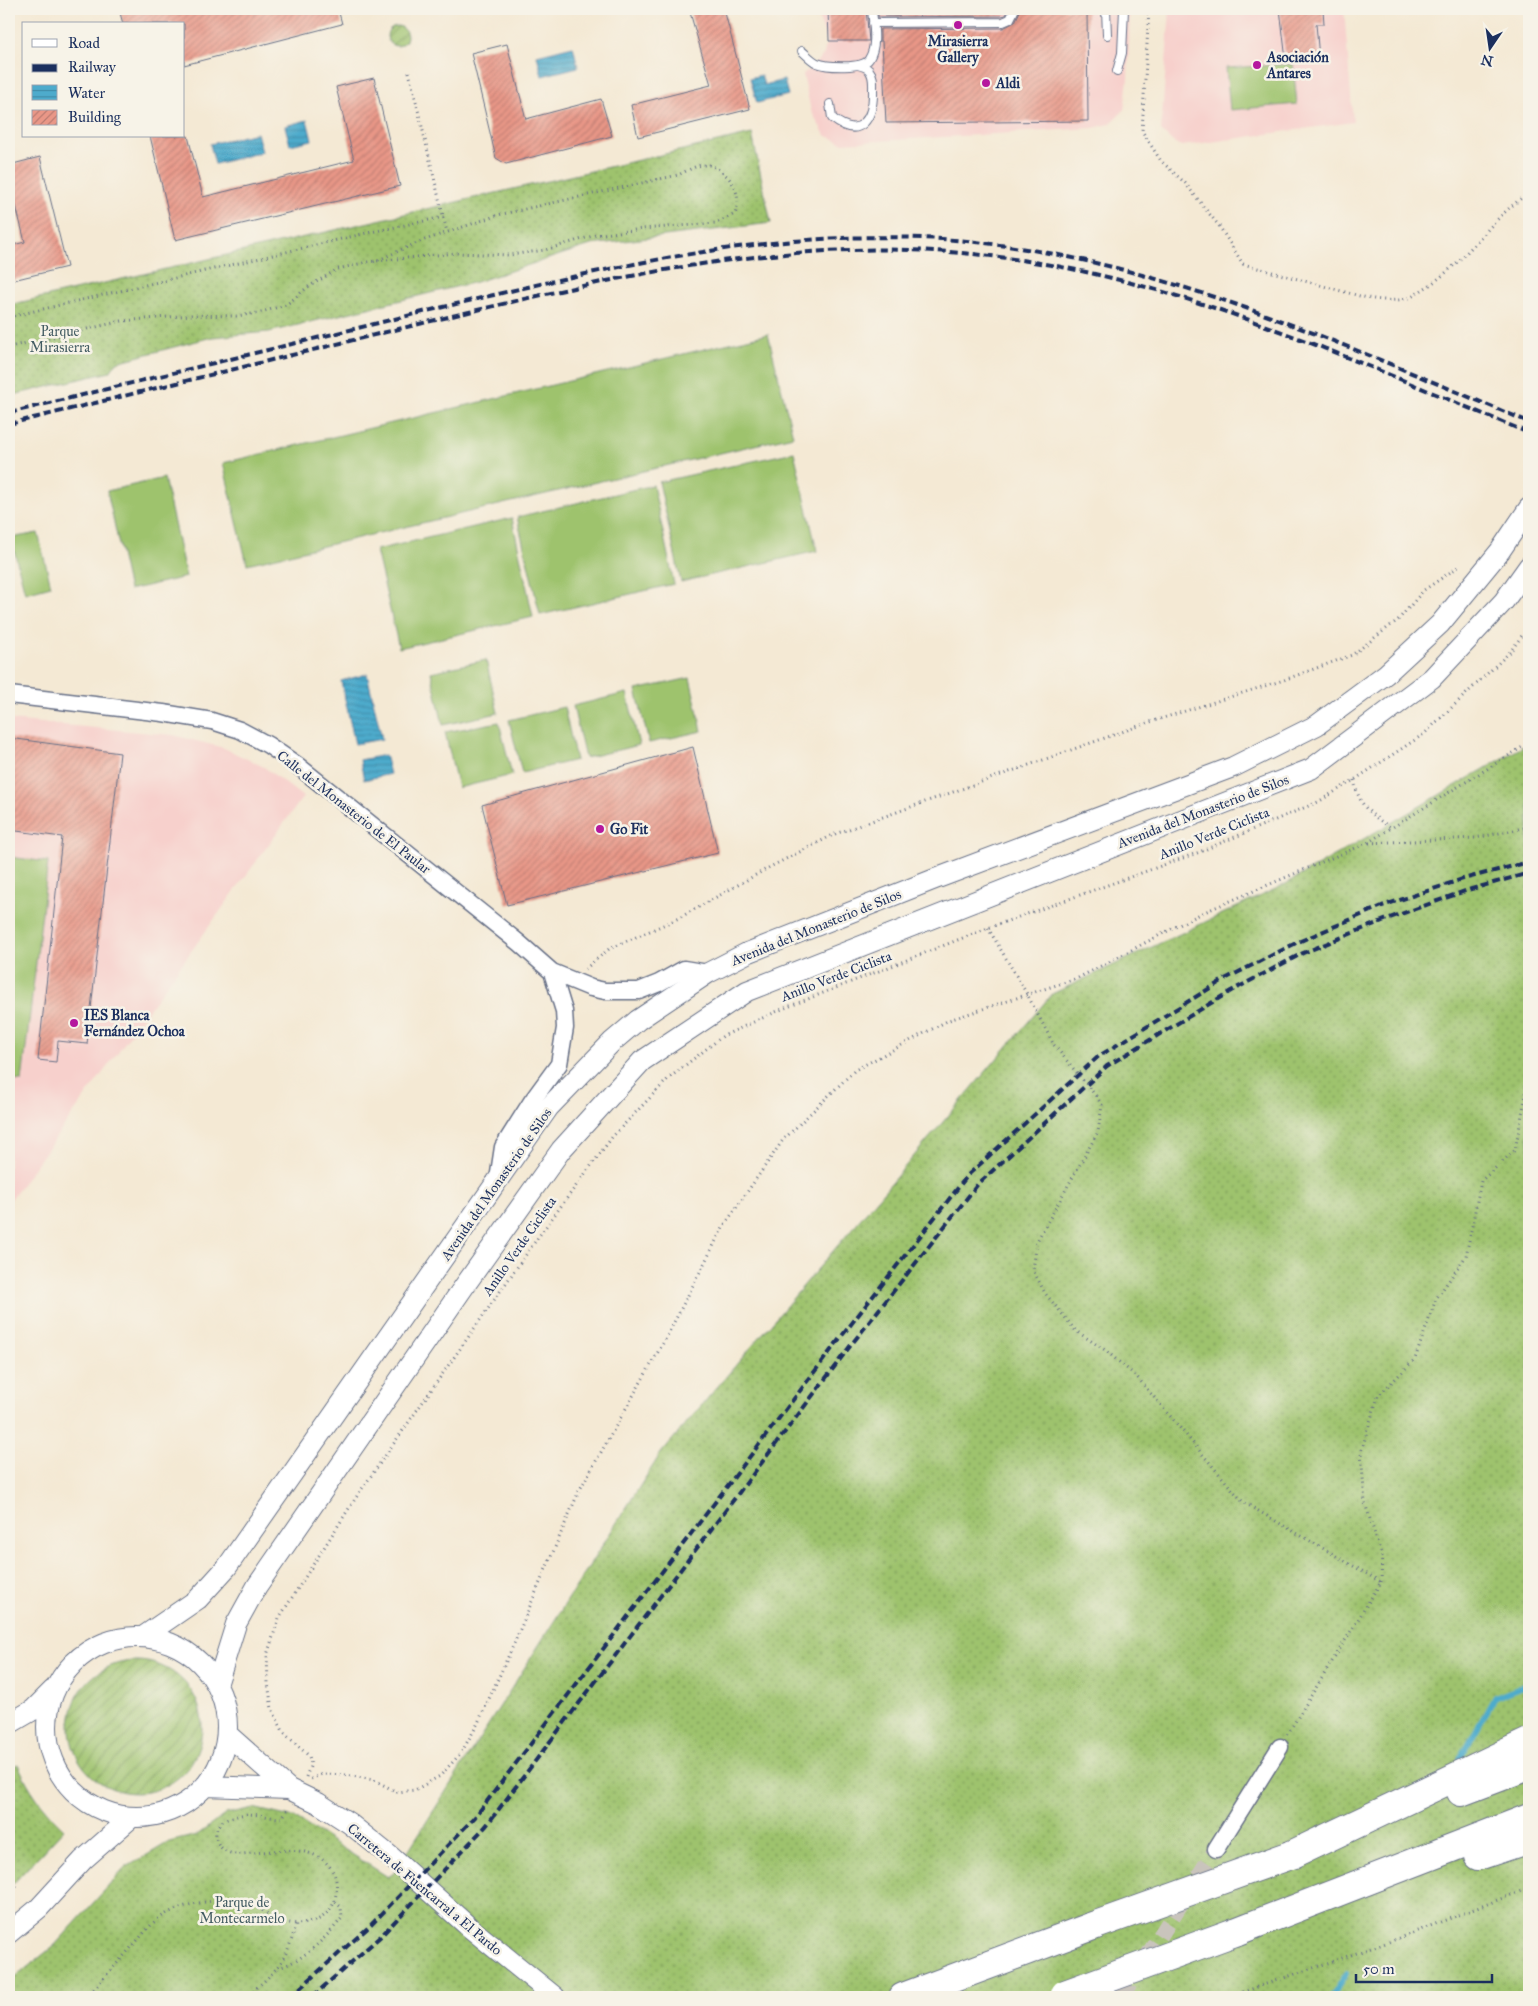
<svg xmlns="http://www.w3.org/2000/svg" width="1538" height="2006" font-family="'IM FELL Great Primer',serif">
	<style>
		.built { fill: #f7d0cc }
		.grass { fill: url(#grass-dots); stroke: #5c7966 }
		.garden { fill: url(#garden-furrows); stroke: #5c7966 }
		.pitch { fill: #9ec36d; stroke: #5c7966 }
		.water { fill: url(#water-rules); stroke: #346d95 }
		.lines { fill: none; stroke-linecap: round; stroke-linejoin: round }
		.stream { stroke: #4eabcc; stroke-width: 5.5 }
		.building { fill: url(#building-hatch) }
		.minor-tunnel { stroke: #c9c4bc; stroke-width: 16; stroke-dasharray: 16 8; stroke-linecap: butt }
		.service-casing { stroke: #677087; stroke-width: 10 }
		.minor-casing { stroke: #677087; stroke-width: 19 }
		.tertiary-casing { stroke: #677087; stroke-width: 22 }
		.motorway-casing { stroke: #677087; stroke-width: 30 }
		.path { stroke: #677087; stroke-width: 3; stroke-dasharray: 1 4; stroke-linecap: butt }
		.service { stroke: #fff; stroke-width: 8 }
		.minor { stroke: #fff; stroke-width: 16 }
		.tertiary { stroke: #fff; stroke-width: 20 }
		.motorway { stroke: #fff; stroke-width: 28 }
		.rail { stroke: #1b2f5e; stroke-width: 4; stroke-dasharray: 8 4; stroke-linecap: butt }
		.motorway-bridge-casing { stroke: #677087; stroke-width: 30; stroke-linecap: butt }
		.path-bridge { stroke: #677087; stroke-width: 3; stroke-dasharray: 1 4; stroke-linecap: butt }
		.motorway-bridge { stroke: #fff; stroke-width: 28 }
		.poi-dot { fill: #b5179e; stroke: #f7f3e8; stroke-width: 2 }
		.labels { text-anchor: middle; stroke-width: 5; stroke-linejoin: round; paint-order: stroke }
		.poi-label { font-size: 14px; font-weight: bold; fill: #1b2f5e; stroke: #f7f3e8; text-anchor: start }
		.park-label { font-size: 14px; fill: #425b62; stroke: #f7f3e8 }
		.street-label { font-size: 14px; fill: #1b2f5e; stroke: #f7f3e8 }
	</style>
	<defs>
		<pattern id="grass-dots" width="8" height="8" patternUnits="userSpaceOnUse" patternTransform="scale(1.25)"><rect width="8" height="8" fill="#9ec36d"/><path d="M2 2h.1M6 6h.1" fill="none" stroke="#809f5d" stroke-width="1.8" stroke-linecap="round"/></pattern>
		<pattern id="garden-furrows" width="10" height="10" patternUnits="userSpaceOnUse" patternTransform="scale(1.25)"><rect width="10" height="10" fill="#9ec36d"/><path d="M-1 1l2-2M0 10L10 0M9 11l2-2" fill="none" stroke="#809f5d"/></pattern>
		<pattern id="water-rules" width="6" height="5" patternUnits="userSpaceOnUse" patternTransform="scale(1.25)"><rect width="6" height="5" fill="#4eabcc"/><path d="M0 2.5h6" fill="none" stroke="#408ca9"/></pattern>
		<pattern id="building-hatch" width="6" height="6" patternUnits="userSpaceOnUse" patternTransform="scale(1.25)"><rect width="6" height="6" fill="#e99787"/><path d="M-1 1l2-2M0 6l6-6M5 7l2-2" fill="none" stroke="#bc7c72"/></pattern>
	</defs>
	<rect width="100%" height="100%" fill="#f7f3e8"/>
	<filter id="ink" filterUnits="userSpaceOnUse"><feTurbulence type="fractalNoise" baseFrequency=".02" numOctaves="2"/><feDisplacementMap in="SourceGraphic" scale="10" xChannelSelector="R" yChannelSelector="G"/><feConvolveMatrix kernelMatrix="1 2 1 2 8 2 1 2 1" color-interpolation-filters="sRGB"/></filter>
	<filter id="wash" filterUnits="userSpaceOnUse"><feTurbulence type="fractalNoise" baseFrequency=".0096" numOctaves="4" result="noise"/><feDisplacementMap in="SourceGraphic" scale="20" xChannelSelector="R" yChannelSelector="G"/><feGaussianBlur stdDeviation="1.12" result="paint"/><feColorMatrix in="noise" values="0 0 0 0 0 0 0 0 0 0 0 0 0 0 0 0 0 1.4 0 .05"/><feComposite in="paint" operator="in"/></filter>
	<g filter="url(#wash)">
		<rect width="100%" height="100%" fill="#f4e9d4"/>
		<path class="built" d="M805 9H1130L1128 79 1124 110 1110 124 1093 128 843 143 825 135 811 111 803 74 812 67 824 54 827 40 819 19Z
			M1170 9H1344L1353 122 1182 146 1173 142 1161 131Z
			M9 720 173 735 224 748 264 767 303 797 9 1202Z"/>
		<path class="grass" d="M752 134 771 223 591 245 476 282 269 332 212 337 117 362 110 372 9 396V305Z
			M1529 743V1997H9V1982L55 1945 125 1868 169 1842 197 1835 226 1814 253 1808 295 1818 388 1877 394 1873 661 1453 1052 994 1284 885Z
			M18 1764C29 1790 43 1809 64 1829L9 1888V1768Z"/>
		<path class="garden" d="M387 36a10 10 0 1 1 20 0a10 10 0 1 1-20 0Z
			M70 1727a66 66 0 1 1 132 0a66 66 0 1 1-132 0Z"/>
		<path class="pitch" d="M1293 64 1297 104 1230 110 1226 68Z
			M768 334 793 436 247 564 223 463Z
			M794 452 817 551 681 582 659 482Z
			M164 478 186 577 129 590 107 491Z
			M653 485 674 584 540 615 517 517Z
			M512 518 533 617 399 648 376 550Z
			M38 533 51 586 25 593 11 538Z
			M486 660 498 713 443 725 431 672Z
			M690 678 702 731 649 743 636 690Z
			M627 693 639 745 585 758 573 706Z
			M564 707 576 760 522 773 509 720Z
			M499 722 512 775 458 788 445 732Z
			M9 857 48 862 22 1081 9 1080Z"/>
		<path class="water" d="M573 46 578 67 542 76 537 55Z
			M761 75 764 85 784 80 788 95 757 103 750 78Z
			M307 120 312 140 290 145 285 126Z
			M257 133 262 152 215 164 210 144Z
			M367 674 382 739 355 744 341 681Z
			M385 755 390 774 364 780 360 760Z"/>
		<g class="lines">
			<path class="stream" d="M1460 1759 1494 1698 1529 1684
				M1332 1997 1347 1973"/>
		</g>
		<g id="blocks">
			<path class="building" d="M119 9H338L342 24 184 65V24H123Z
				M689 9H724L750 109 638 137 631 105 711 85Z
				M828 9H866L869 41H829Z
				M878 9H1009L1006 15 1002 16 878 17Z
				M1021 9H1087L1088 121 886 123 882 41H880V29L1003 28 1015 22Z
				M1280 9H1323L1324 24H1316L1319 58 1286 60Z
				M507 44 526 119 601 99 612 136 506 164 496 158 471 53Z
				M374 78 400 186 175 240 150 136H188L203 197 354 160 336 87Z
				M40 157 67 267 9 281V246L25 242 9 178V165Z
				M9 738 120 753 87 1044 58 1041 56 1062 38 1060 62 837 9 830Z
				M693 747 718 853 507 905 482 805Z"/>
		</g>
	</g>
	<g filter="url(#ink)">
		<use href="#blocks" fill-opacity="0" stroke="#677087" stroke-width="1"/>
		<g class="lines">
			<path class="minor-tunnel" d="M1121 1997 1216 1849"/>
			<g class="service-casing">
				<path id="service" d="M1106 9 1107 35
					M873 23 1003 22 1010 19 1015 9
					M802 51C807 55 811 60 817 63 827 67 863 69 869 59 878 45 873 24 872 9
					M1117 71 1122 53 1124 9
					M830 104 832 118C861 141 874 118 873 89 873 83 874 76 869 70 866 67 862 66 858 65"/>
			</g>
			<g class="minor-casing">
				<path id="minor" d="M9 695 163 713 212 721 240 730 268 745 297 765 519 943 552 972 591 988 605 991H639L659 983 684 969 708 973
					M498 1180 503 1147 532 1101 559 1064 565 1028 564 1011 552 972
					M1216 1849 1280 1747"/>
			</g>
			<g class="tertiary-casing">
				<path id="tertiary" d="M144 1636 198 1599 227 1567 549 1107 612 1042 638 1020 708 973 747 953 935 879 1233 767 1317 725 1386 674 1440 624 1500 551 1529 508
					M47 1727a90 90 0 1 1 180 0a90 90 0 1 1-180 0Z
					M217 1685 236 1624 257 1586 463 1288 561 1150 642 1061 747 991 1311 769 1432 678 1504 601 1529 566
					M9 1724 33 1710 53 1690
					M227 1734 289 1789 318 1803 349 1823 390 1856 469 1927 555 1997
					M205 1786 289 1789
					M9 1933 39 1908 83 1860 132 1817"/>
			</g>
			<g class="motorway-casing">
				<path id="motorway" d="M1461 1792 1529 1766
					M1291 1855 1529 1742
					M1478 1856 1529 1839
					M1235 1932 1529 1818
					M903 1997 1093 1926"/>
			</g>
			<path class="path" d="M1149 9 1142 131 1161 161 1185 183 1219 226 1243 264 1367 298C1380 300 1395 302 1409 298 1414 296 1420 291 1425 288 1466 263 1489 219 1529 193
				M409 72 447 232
				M9 317 371 232 444 217
				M9 347 122 321 191 315 236 316 258 313 286 305 308 287 338 269 367 262 456 253 510 255 545 250 596 235 642 229 716 223 735 214C741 197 736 183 722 172 717 168 711 164 704 165 696 165 685 172 678 175L498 215 419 242 374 262
				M1354 780C1359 806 1370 815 1392 828
				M1369 843 1475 838 1529 827
				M988 928 1027 994 1054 1045
				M585 969 609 949 679 918 770 867 835 834 1147 723 1284 680 1352 655 1398 620 1424 590 1461 565
				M1096 1096 1102 1105 1098 1132 1037 1241 1033 1270 1045 1293 1076 1331 1105 1350 1137 1377 1243 1502 1381 1582 1287 1735
				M1381 1582 1382 1557 1365 1503 1361 1452 1378 1396 1415 1359 1436 1299 1466 1256 1481 1181 1515 1150 1526 1094 1527 1020 1529 1019
				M306 1777 311 1764 309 1756 284 1733 272 1709 268 1683 267 1655 279 1618 357 1496 539 1236 613 1136 669 1078 723 1036 780 1010 988 928 1197 853 1318 802 1354 780 1424 734 1510 652 1529 626
				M311 1779 322 1774 346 1775 374 1780 397 1792 415 1790 440 1776 461 1753 477 1725 513 1646 579 1491 666 1338 723 1227 783 1140 855 1070 949 1020 1078 978 1202 913 1367 843 1529 743
				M9 1880 17 1887
				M278 1968C303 1961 326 1938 342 1918L341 1907 334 1901
				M87 1997 152 1924C176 1902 218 1897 249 1904 259 1907 267 1914 276 1919 296 1928 326 1925 334 1902 338 1890 338 1876 329 1866 312 1845 279 1850 254 1853 246 1853 236 1856 228 1852 215 1847 211 1830 223 1821 226 1819 233 1817 237 1816 253 1811 266 1818 282 1818L288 1809
				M245 1997C274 1974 287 1962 296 1924
				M1228 1997 1386 1943 1529 1888"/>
			<use href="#service" class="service"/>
			<use href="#minor" class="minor"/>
			<use href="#tertiary" class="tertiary"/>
			<use href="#motorway" class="motorway"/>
			<path class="rail" d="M9 413C147 379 285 346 423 312 605 268 787 222 976 242 1172 264 1349 348 1529 422
				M9 424C144 391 280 358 415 325 610 278 797 231 999 257 1185 280 1358 363 1529 433
				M290 1997 371 1925 475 1817 841 1337 968 1175 1099 1056 1225 979 1296 943 1382 906 1463 879 1529 862
				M312 1997 381 1936 486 1826 851 1345 978 1184 1107 1066 1231 991 1303 953 1387 919 1468 890 1529 873"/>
			<g class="motorway-bridge-casing">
				<path id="motorway-bridge" d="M1093 1926 1291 1855
					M1065 1994 1235 1932"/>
			</g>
			<path class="path-bridge" d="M1054 1045 1096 1096"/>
			<use href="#motorway-bridge" class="motorway-bridge"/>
		</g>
	</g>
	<g class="poi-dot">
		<circle cx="958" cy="25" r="5"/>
		<circle cx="1257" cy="65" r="5"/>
		<circle cx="986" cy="83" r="5"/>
		<circle cx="600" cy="829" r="5"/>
		<circle cx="74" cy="1023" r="5"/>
	</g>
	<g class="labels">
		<g class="poi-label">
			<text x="958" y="46" text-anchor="middle">Mirasierra<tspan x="958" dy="16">Gallery</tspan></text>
			<text x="1267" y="62">Asociación<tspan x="1267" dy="16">Antares</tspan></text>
			<text x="996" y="88">Aldi</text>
			<text x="610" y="834">Go Fit</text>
			<text x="84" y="1020">IES Blanca<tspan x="84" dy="16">Fernández Ochoa</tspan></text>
		</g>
		<g class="park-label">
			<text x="60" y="336">Parque<tspan x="60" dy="16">Mirasierra</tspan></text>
			<text x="242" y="1907">Parque de<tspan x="242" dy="16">Montecarmelo</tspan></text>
		</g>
		<g class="street-label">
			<text transform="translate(1203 811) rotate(-21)" y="5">Avenida del Monasterio de Silos</text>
			<text transform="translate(354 812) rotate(38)" y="5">Calle del Monasterio de El Paular</text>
			<text transform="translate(1214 833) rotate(-22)" y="5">Anillo Verde Ciclista</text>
			<text transform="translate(816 927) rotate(-22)" y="5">Avenida del Monasterio de Silos</text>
			<text transform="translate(836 976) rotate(-21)" y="5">Anillo Verde Ciclista</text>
			<text transform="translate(496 1184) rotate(-55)" y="5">Avenida del Monasterio de Silos</text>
			<text transform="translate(519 1246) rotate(-55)" y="5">Anillo Verde Ciclista</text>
			<text transform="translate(425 1889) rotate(40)" y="5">Carretera de Fuencarral a El Pardo</text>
		</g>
	</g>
	<rect width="1538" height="2006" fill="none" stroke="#f7f3e8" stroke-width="30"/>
	<rect x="22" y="22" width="162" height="115" fill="#f7f3e8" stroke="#9fa5b1"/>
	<rect x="32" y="39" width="25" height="8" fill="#ffffff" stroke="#9fa5b1"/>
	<text x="68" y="48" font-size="15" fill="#1b2f5e">Road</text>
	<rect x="32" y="64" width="25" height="8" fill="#1b2f5e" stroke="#9fa5b1"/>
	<text x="68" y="72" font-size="15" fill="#1b2f5e">Railway</text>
	<rect x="32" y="85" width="25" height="15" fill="url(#water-rules)" stroke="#9fa5b1"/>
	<text x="68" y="98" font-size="15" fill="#1b2f5e">Water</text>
	<rect x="32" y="110" width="25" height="15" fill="url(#building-hatch)" stroke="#9fa5b1"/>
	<text x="68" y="122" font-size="15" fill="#1b2f5e">Building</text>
	<g transform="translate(1490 48) rotate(193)" stroke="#f7f3e8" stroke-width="4" paint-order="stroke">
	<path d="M0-4L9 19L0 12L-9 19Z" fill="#1b2f5e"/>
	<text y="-8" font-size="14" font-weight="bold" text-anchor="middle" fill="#1b2f5e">N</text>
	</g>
	<path d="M1356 1974v8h136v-8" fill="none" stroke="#1b2f5e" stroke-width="2.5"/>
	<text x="1363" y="1974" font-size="15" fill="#1b2f5e" stroke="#f7f3e8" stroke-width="4" paint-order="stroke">50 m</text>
</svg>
